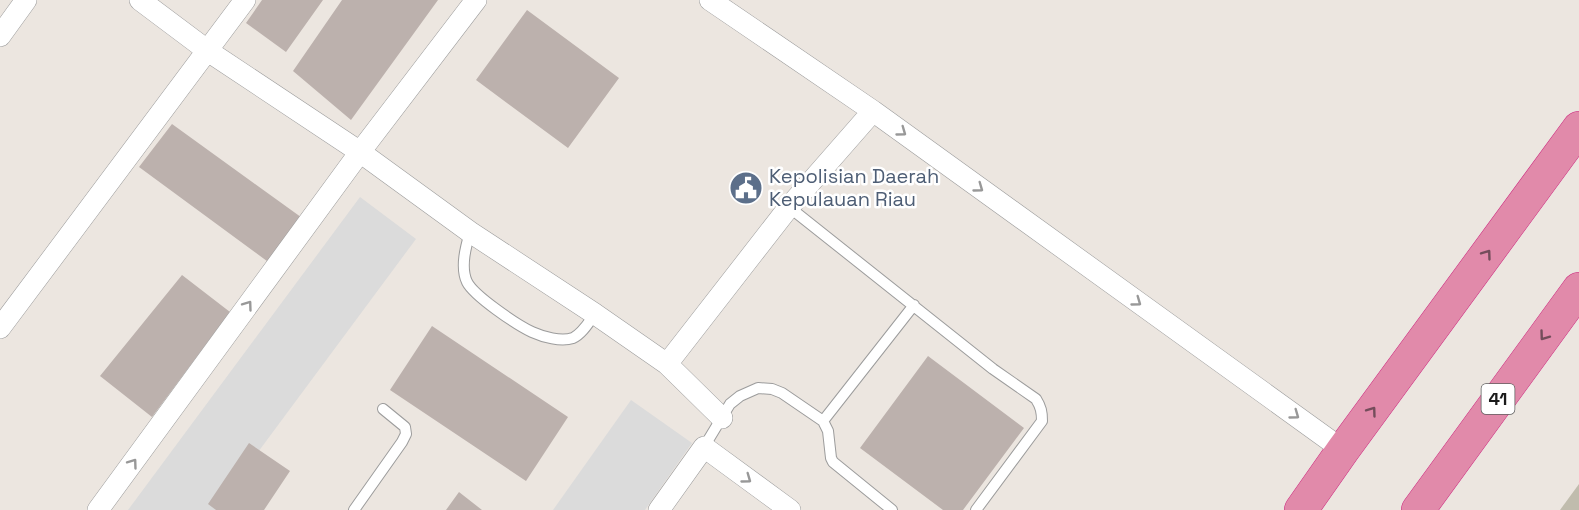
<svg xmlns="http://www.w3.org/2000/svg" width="1579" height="510" font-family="'Space Grotesk',sans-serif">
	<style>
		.construction { fill: #c0bcad }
		.parking { fill: #dbdbdb }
		.building { fill: #bcb1ad }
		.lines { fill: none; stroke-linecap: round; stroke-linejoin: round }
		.lane-casing { stroke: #9c9c9c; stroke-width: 12 }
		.street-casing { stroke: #9c9c9c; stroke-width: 22 }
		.highway-casing { stroke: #cc2b80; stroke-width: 34 }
		.lane { stroke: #fff; stroke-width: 10 }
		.street { stroke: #fff; stroke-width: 21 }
		.highway { stroke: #e18aaa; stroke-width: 33 }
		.oneway { stroke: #989898 }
		.oneway2 { stroke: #744d5b }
		.labels { text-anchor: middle; stroke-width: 5; stroke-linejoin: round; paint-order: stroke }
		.shield { fill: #fff; stroke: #5f5f5f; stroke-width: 1.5 }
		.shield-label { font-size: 18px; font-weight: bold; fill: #1b1b1b }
		.service-label { font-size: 20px; fill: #4e5e75; stroke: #fff; text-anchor: start }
	</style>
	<rect width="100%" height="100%" fill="#ece6e0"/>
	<path class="construction" d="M1579 484V510H1560Z"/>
	<path class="parking" d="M360 197 416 239 215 510H128Z
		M631 400 692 443 645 510H553Z"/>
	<path class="building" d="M262 0H323L286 52 246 23Z
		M342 0H438L351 120 293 71Z
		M527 10 619 78 568 148 476 80Z
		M172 124 305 220 271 264 139 167Z
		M182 275 230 312 152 417 100 376Z
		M432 326 568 417 526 481 390 390Z
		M928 356 1024 428 963 510H943L860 448Z
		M249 443 290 471 264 510H216L208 504Z
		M459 492 482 510H446Z"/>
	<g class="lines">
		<g class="lane-casing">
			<path id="lane" d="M789 207 993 369 1036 399C1041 407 1042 412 1042 421L976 510
				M470 232C466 246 460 267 467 282 474 296 517 325 532 332 543 337 561 342 573 338 582 334 589 322 595 314
				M823 421 914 305
				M704 447 730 404 740 396 758 388 772 389 782 393 823 421 828 431 831 458 833 462 892 510
				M354 510 402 442 406 434 405 427 383 409"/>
		</g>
		<g class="street-casing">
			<path id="street" d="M140 0 208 51 360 152 470 232 595 314 667 364 722 418
				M710 0 873 111 1343 450
				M0 36 26 0
				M0 328 245 0
				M667 364 789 207 873 111
				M98 510 360 152 476 0
				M659 510 704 447 790 510"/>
		</g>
		<g class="highway-casing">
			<path id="highway" d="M1301 510 1343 450 1579 128
				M1418 510 1579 289"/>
		</g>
		<use href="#lane" class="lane"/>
		<use href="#street" class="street"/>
		<use href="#highway" class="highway"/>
	</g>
	<defs><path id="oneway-chevron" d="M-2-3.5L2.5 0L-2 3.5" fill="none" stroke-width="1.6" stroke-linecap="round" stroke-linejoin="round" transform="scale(1.5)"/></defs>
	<g class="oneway">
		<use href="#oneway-chevron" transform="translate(902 132) rotate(36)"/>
		<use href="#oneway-chevron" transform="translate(979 188) rotate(36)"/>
		<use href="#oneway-chevron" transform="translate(1137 302) rotate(36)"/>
		<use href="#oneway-chevron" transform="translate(248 305) rotate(-54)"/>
		<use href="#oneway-chevron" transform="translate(1295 415) rotate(36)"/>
		<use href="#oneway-chevron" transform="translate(133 463) rotate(-54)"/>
		<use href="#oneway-chevron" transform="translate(747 479) rotate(36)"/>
	</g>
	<g class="oneway2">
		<use href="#oneway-chevron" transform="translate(1487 254) rotate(-54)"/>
		<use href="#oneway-chevron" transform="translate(1544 336) rotate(126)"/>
		<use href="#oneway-chevron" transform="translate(1372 411) rotate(-54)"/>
	</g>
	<defs>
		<g id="civic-disc" transform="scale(1.725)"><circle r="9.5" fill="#5c6f8a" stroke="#fff"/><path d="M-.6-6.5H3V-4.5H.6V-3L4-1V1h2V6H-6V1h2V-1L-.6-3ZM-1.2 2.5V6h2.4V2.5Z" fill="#fff"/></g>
	</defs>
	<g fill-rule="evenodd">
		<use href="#civic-disc" x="746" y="188"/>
	</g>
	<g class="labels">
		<rect class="shield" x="1481.5" y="384" width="33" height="30" rx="4.5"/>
		<g class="shield-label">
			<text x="1498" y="405">41</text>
		</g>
		<g class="service-label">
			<text x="769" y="183">Kepolisian Daerah<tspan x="769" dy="23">Kepulauan Riau</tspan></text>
		</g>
	</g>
</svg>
